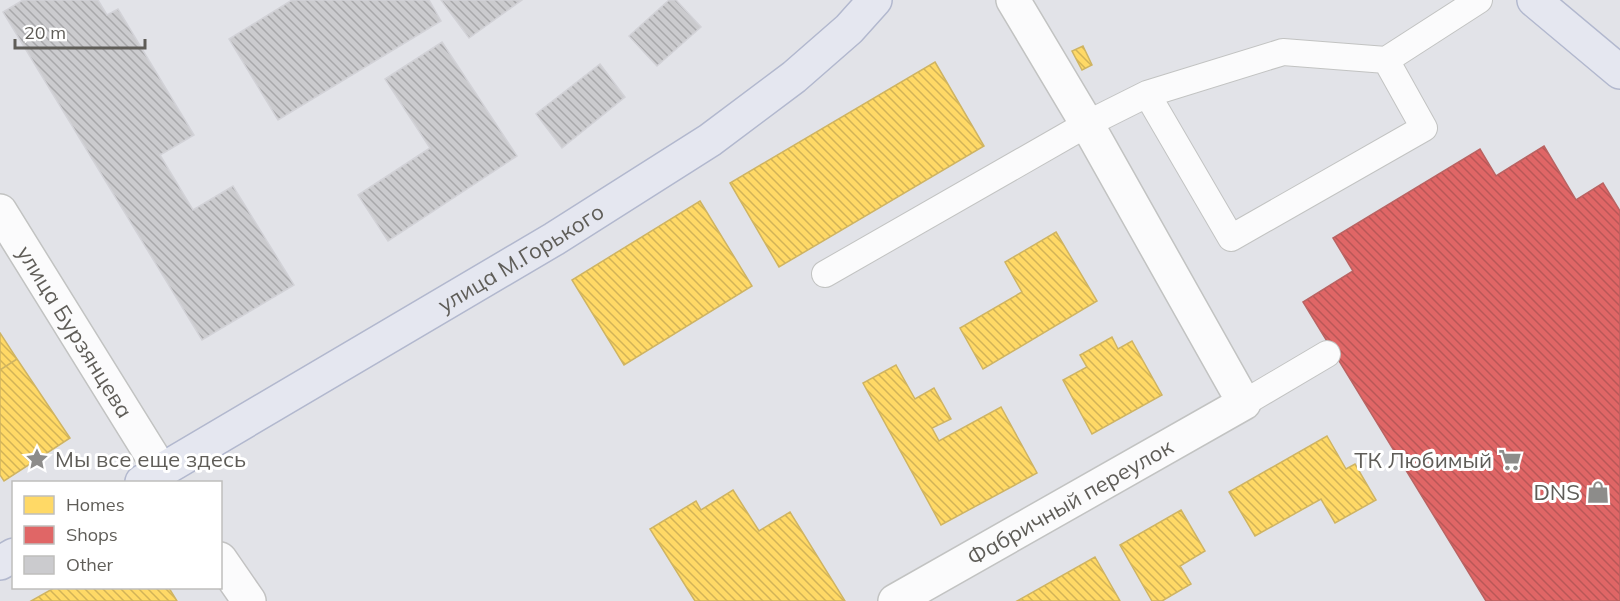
<svg xmlns="http://www.w3.org/2000/svg" width="1620" height="601" font-family="Mulish,sans-serif">
	<style>
		.homes { fill: url(#homes-back-hatch); stroke: #cfb462; stroke-width: 1.5 }
		.shops { fill: url(#shops-back-hatch); stroke: #b96362; stroke-width: 1.5 }
		.building { fill: url(#building-back-hatch); stroke: #d2d2d7; stroke-width: 1.5 }
		.lines { fill: none; stroke-linecap: round; stroke-linejoin: round }
		.lane-casing { stroke: #c2c3c2; stroke-width: 28 }
		.street-casing { stroke: #c2c3c2; stroke-width: 36 }
		.secondary-casing { stroke: #c2c2c2; stroke-width: 36 }
		.primary-casing { stroke: #b2b8ce; stroke-width: 36 }
		.lane { stroke: #fbfbfc; stroke-width: 26 }
		.street { stroke: #fbfbfc; stroke-width: 33 }
		.secondary { stroke: #fbfbfc; stroke-width: 33 }
		.primary { stroke: #e5e7f0; stroke-width: 33 }
		.labels { text-anchor: middle; stroke-width: 6; stroke-linejoin: round; paint-order: stroke }
		.street-label { font-size: 22px; fill: #5f5d58; stroke: #fff }
		.poi-label { font-size: 22px; fill: #5f5d58; stroke: #fff; text-anchor: end }
	</style>
	<defs>
		<pattern id="homes-back-hatch" width="6" height="6" patternUnits="userSpaceOnUse" patternTransform="scale(1.5)"><rect width="6" height="6" fill="#ffd966"/><path d="M-1 5l2 2M0 0l6 6M5-1l2 2" fill="none" stroke="#d2b357"/></pattern>
		<pattern id="shops-back-hatch" width="6" height="6" patternUnits="userSpaceOnUse" patternTransform="scale(1.5)"><rect width="6" height="6" fill="#e06666"/><path d="M-1 5l2 2M0 0l6 6M5-1l2 2" fill="none" stroke="#b95757"/></pattern>
		<pattern id="building-back-hatch" width="6" height="6" patternUnits="userSpaceOnUse" patternTransform="scale(1.5)"><rect width="6" height="6" fill="#cbcbce"/><path d="M-1 5l2 2M0 0l6 6M5-1l2 2" fill="none" stroke="#a8a8aa"/></pattern>
	</defs>
	<rect width="100%" height="100%" fill="#e2e3e8"/>
	<path class="homes" d="M1083 46 1092 65 1082 70 1072 51Z
		M935 62 984 146 779 267 730 183Z
		M700 201 752 286 624 365 572 280Z
		M1056 232 1097 301 983 369 960 328 1022 292 1005 262Z
		M0 333 17 359 0 370Z
		M1112 337 1118 349 1132 341 1162 395 1092 434 1063 380 1087 367 1080 355Z
		M17 359 70 438 4 481 0 475V370Z
		M896 365 915 399 934 388 951 419 932 428 939 441 1001 407 1037 473 941 525 863 383Z
		M1327 436 1346 469 1355 464 1376 500 1335 523 1321 499 1255 536 1229 492Z
		M733 490 759 531 790 512 845 601H695L650 529 696 501 701 510Z
		M1181 510 1205 551 1180 566 1191 584 1162 601H1152L1120 545Z
		M1095 557 1120 601H1017Z
		M54 588H169L177 601H31Z"/>
	<path class="shops" d="M1544 146 1576 200 1603 183 1620 211V601H1486L1303 302 1353 271 1333 238 1480 149 1496 176Z"/>
	<path class="building" d="M23 0H98L107 15 118 9 194 135 160 155 193 210 233 186 294 285 202 340 3 12Z
		M292 0H429L441 21 278 120 229 39Z
		M441 0H522L469 38Z
		M669 0H676L701 27 657 66 629 36Z
		M442 42 517 156 388 241 358 195 430 148 385 79Z
		M600 64 625 97 562 148 536 114Z"/>
	<g class="lines">
		<g class="lane-casing">
			<path id="lane" d="M1147 94 1231 238 1424 128 1386 60
				M825 274 1087 124 1147 94 1283 52 1386 60 1479 0
				M1244 403 1327 354"/>
		</g>
		<g class="street-casing">
			<g id="street">
				<path id="s1" d="M0 211 162 472"/>
				<path id="s2" d="M895 601 1244 403 1087 124 1013 0"/>
			</g>
		</g>
		<g class="secondary-casing">
			<path id="secondary" d="M220 559 249 601"/>
		</g>
		<g class="primary-casing">
			<g id="primary">
				<path d="M1534 0 1620 72"/>
				<path id="s3" d="M142 482 554 239 710 140 794 77 849 29 875 0"/>
				<path d="M0 563 14 555"/>
			</g>
		</g>
		<use href="#lane" class="lane"/>
		<use href="#street" class="street"/>
		<use href="#secondary" class="secondary"/>
		<use href="#primary" class="primary"/>
	</g>
	<defs>
		<g id="sight-bare" transform="scale(1.8)"><path d="M0-6L1.8-2.2L6-1.7L2.9 1.2L3.7 5.4L0 3.3L-3.7 5.4L-2.9 1.2L-6-1.7L-1.8-2.2Z" fill="#8d8c8a" stroke="#fff" stroke-width="2.5" paint-order="stroke"/></g>
		<g id="supermarket-bare" transform="scale(1.8)"><path d="M-6-5.5h2.5l.6 2H6L4.5 2H-2.5L-4.4-4H-6ZM-1.5 3.2a1.3 1.3 0 1 0 .1 0ZM3 3.2a1.3 1.3 0 1 0 .1 0Z" fill="#8d8c8a" stroke="#fff" stroke-width="2.5" paint-order="stroke"/></g>
		<g id="shop-bare" transform="scale(1.8)"><path d="M-5-2.5h2.3a2.7 3.5 0 0 1 5.4 0H5L5.5 6h-11ZM-1.5-2.5h3a1.5 2.3 0 0 0-3 0Z" fill="#8d8c8a" stroke="#fff" stroke-width="2.5" paint-order="stroke"/></g>
	</defs>
	<g fill-rule="evenodd">
		<use href="#sight-bare" x="37" y="459"/>
		<use href="#supermarket-bare" x="1510" y="460"/>
		<use href="#shop-bare" x="1598" y="492"/>
	</g>
	<g class="labels">
		<g class="street-label">
			<text dy="8" stroke="none"><textPath href="#s3" startOffset="440">улица М.Горького</textPath></text>
			<text dy="8" stroke="none"><textPath href="#s1" startOffset="142">улица Бурзянцева</textPath></text>
			<text dy="8" stroke="none"><textPath href="#s2" startOffset="201">Фабричный переулок</textPath></text>
		</g>
		<g class="poi-label">
			<text x="55" y="467" text-anchor="start">Мы все еще здесь</text>
			<text x="1492" y="468">ТК Любимый</text>
			<text x="1580" y="500">DNS</text>
		</g>
	</g>
	<rect x="12" y="481" width="210" height="108" fill="#ffffff" stroke="#bfbebc" stroke-width="1.5"/>
	<rect x="24" y="496" width="30" height="18" fill="#ffd966" stroke="#bfbebc" stroke-width="1.5"/>
	<text x="66" y="511" font-size="18" fill="#5f5d58">Homes</text>
	<rect x="24" y="526" width="30" height="18" fill="#e06666" stroke="#bfbebc" stroke-width="1.5"/>
	<text x="66" y="541" font-size="18" fill="#5f5d58">Shops</text>
	<rect x="24" y="556" width="30" height="18" fill="#cbcbce" stroke="#bfbebc" stroke-width="1.5"/>
	<text x="66" y="571" font-size="18" fill="#5f5d58">Other</text>
	<path d="M15 39v9h130v-9" fill="none" stroke="#5f5d58" stroke-width="3"/>
	<text x="24" y="39" font-size="18" fill="#5f5d58" stroke="#ffffff" stroke-width="4.5" paint-order="stroke">20 m</text>
</svg>
